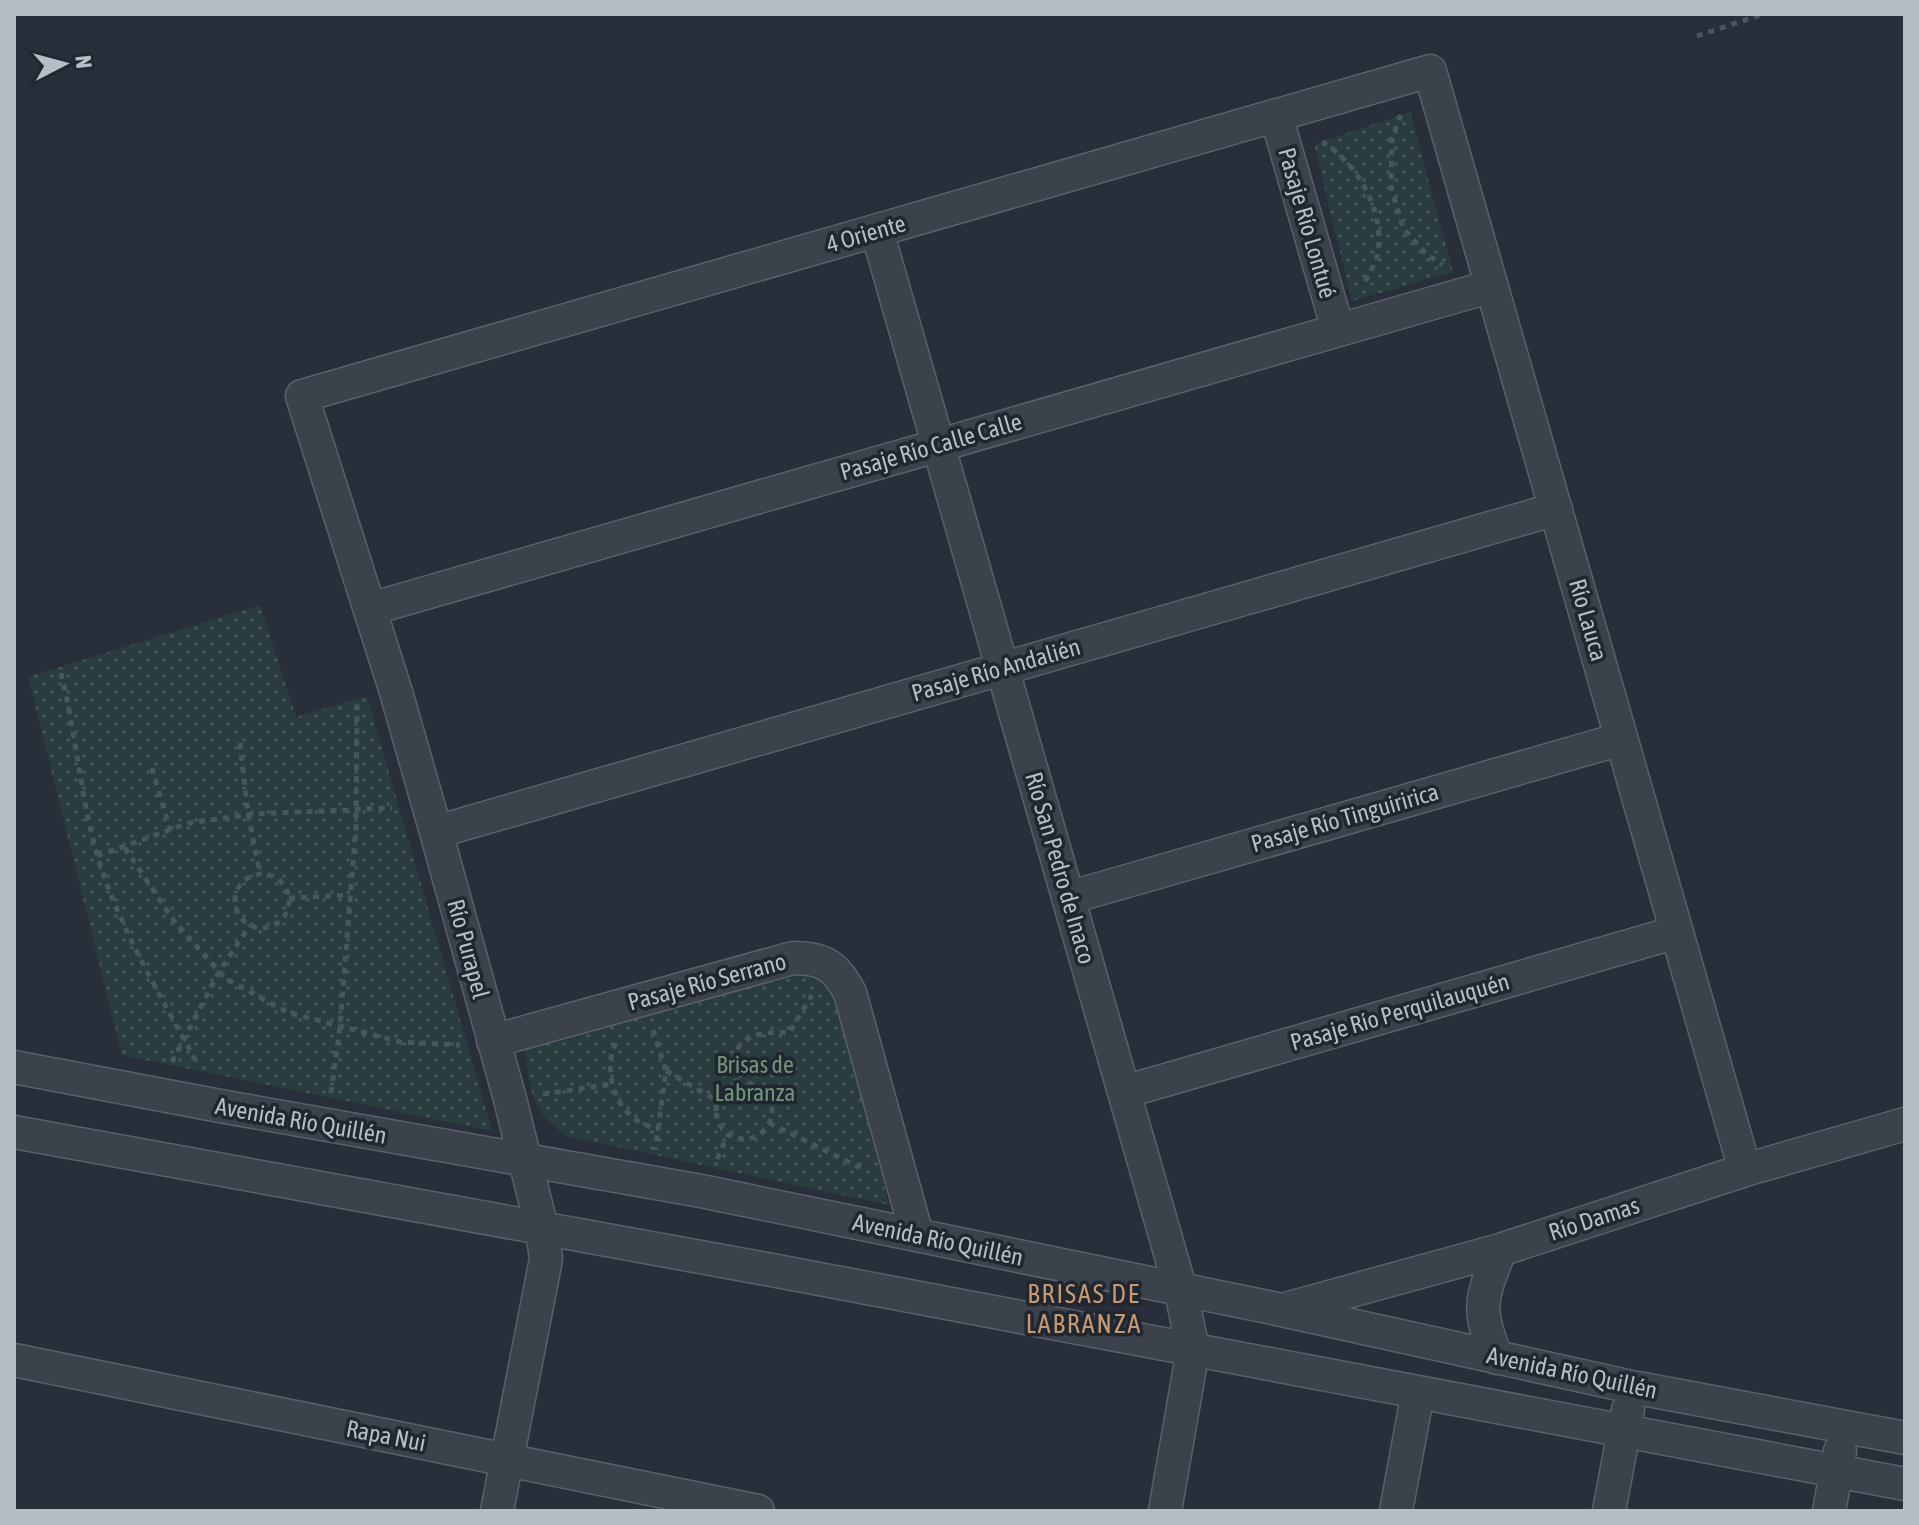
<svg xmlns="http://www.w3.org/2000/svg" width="1919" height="1525" font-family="'Asap Condensed',sans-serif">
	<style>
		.park { fill: url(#park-dots) }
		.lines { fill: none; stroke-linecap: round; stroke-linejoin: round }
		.street-casing { stroke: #59606a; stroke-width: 35 }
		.path { stroke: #47575a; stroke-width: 5; stroke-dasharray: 6 6; stroke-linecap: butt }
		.street { stroke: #3b424c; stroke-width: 32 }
		.labels { text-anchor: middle; stroke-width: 7; stroke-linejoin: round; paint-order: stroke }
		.street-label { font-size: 24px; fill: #b7bdc7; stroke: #202731 }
		.park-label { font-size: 24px; fill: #71957a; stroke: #202731 }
		.neighbourhood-label { font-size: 26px; letter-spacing: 2px; fill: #c79971; stroke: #202731 }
	</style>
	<defs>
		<pattern id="park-dots" width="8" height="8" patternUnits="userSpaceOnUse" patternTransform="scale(2)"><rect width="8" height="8" fill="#2a3c3d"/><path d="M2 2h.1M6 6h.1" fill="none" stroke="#475658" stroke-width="1.8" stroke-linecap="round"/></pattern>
	</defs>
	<rect width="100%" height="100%" fill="#282f3b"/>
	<path class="park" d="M1410 112 1453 272 1352 301 1314 144Z
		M260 605 296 717 367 696 492 1131 122 1055 28 677Z
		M798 970C823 980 828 982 841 1007L889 1205 567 1136C531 1112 529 1089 525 1049L785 971Z"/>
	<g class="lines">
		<g class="street-casing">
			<path id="street" d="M1276 115 1338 330
				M877 231 1181 1291 1193 1350 1165 1511
				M370 609 1492 286
				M436 832 1556 509
				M1068 898 1621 739
				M493 1041 793 958C824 958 836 966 850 993L917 1235
				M14 1067 220 1106 701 1191 1282 1310 1632 1387 1905 1438
				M1124 1092 1677 932
				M14 1132 777 1271 1905 1484
				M1289 1308 1500 1250 1745 1170 1905 1124
				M1497 1358C1476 1308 1481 1299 1500 1250
				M14 1360 758 1511
				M497 1511 546 1259 542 1229 510 1099 436 832 396 692 302 396 1430 71 1745 1170
				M1396 1511 1418 1392
				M1609 1511 1628 1410
				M1829 1511 1840 1451"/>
		</g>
		<path class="path" d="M1697 36 1763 14
			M1401 115 1392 138 1391 187 1403 228 1425 253 1442 265
			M1322 142C1357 162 1387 214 1377 256 1375 265 1368 275 1364 284
			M61 673C76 733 80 795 97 854 118 927 162 998 198 1065
			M240 743 248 814 260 874
			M152 768 170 830
			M125 848 174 921 226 979 287 1012 400 1042 460 1045
			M97 856 189 823 253 814 392 808
			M235 901a27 27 0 1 1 54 0a27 27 0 1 1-54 0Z
			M289 898 350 895
			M653 1030 666 1071 655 1150
			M616 1043C604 1065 612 1099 630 1115 638 1123 648 1126 659 1129
			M172 1062 219 972 250 925
			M666 1071 718 1101
			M716 1111a28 28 0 1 1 56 0a28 28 0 1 1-56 0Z
			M738 1084C722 1043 752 1029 789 1033L812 995
			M331 1093 340 1026 356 826 357 704
			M543 1094 613 1084
			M769 1123 863 1169
			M717 1159 728 1135"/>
		<use href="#street" class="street"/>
	</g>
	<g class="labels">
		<g class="street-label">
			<text transform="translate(1307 223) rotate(74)" y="8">Pasaje Río Lontué</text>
			<text transform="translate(866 234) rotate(-16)" y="8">4 Oriente</text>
			<text transform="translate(931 447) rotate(-16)" y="8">Pasaje Río Calle Calle</text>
			<text transform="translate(1588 620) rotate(74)" y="8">Río Lauca</text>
			<text transform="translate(996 670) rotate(-16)" y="8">Pasaje Río Andalién</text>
			<text transform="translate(1345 818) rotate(-16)" y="8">Pasaje Río Tinguiririca</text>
			<text transform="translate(1060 868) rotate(74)" y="8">Río San Pedro de Inaco</text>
			<text transform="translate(468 949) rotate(75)" y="8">Río Purapel</text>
			<text transform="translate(707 982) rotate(-15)" y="8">Pasaje Río Serrano</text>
			<text transform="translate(1400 1012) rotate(-16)" y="8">Pasaje Río Perquilauquén</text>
			<text transform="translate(301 1121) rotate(10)" y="8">Avenida Río Quillén</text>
			<text transform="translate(1594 1219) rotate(-18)" y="8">Río Damas</text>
			<text transform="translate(938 1240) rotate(12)" y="8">Avenida Río Quillén</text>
			<text transform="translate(1572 1373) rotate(12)" y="8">Avenida Río Quillén</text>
			<text transform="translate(386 1436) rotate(11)" y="8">Rapa Nui</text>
		</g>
		<g class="park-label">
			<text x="755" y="1073">Brisas de<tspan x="755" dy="28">Labranza</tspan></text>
		</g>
		<g class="neighbourhood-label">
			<text x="1084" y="1303">BRISAS DE<tspan x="1084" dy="30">LABRANZA</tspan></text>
		</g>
	</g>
	<rect width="1919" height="1525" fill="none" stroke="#b7bdc7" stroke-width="32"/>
	<g transform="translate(64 64) rotate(84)" stroke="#202731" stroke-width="6" paint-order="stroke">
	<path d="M0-6L14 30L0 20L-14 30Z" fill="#b7bdc7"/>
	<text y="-12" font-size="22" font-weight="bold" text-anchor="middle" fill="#b7bdc7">N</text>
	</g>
</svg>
